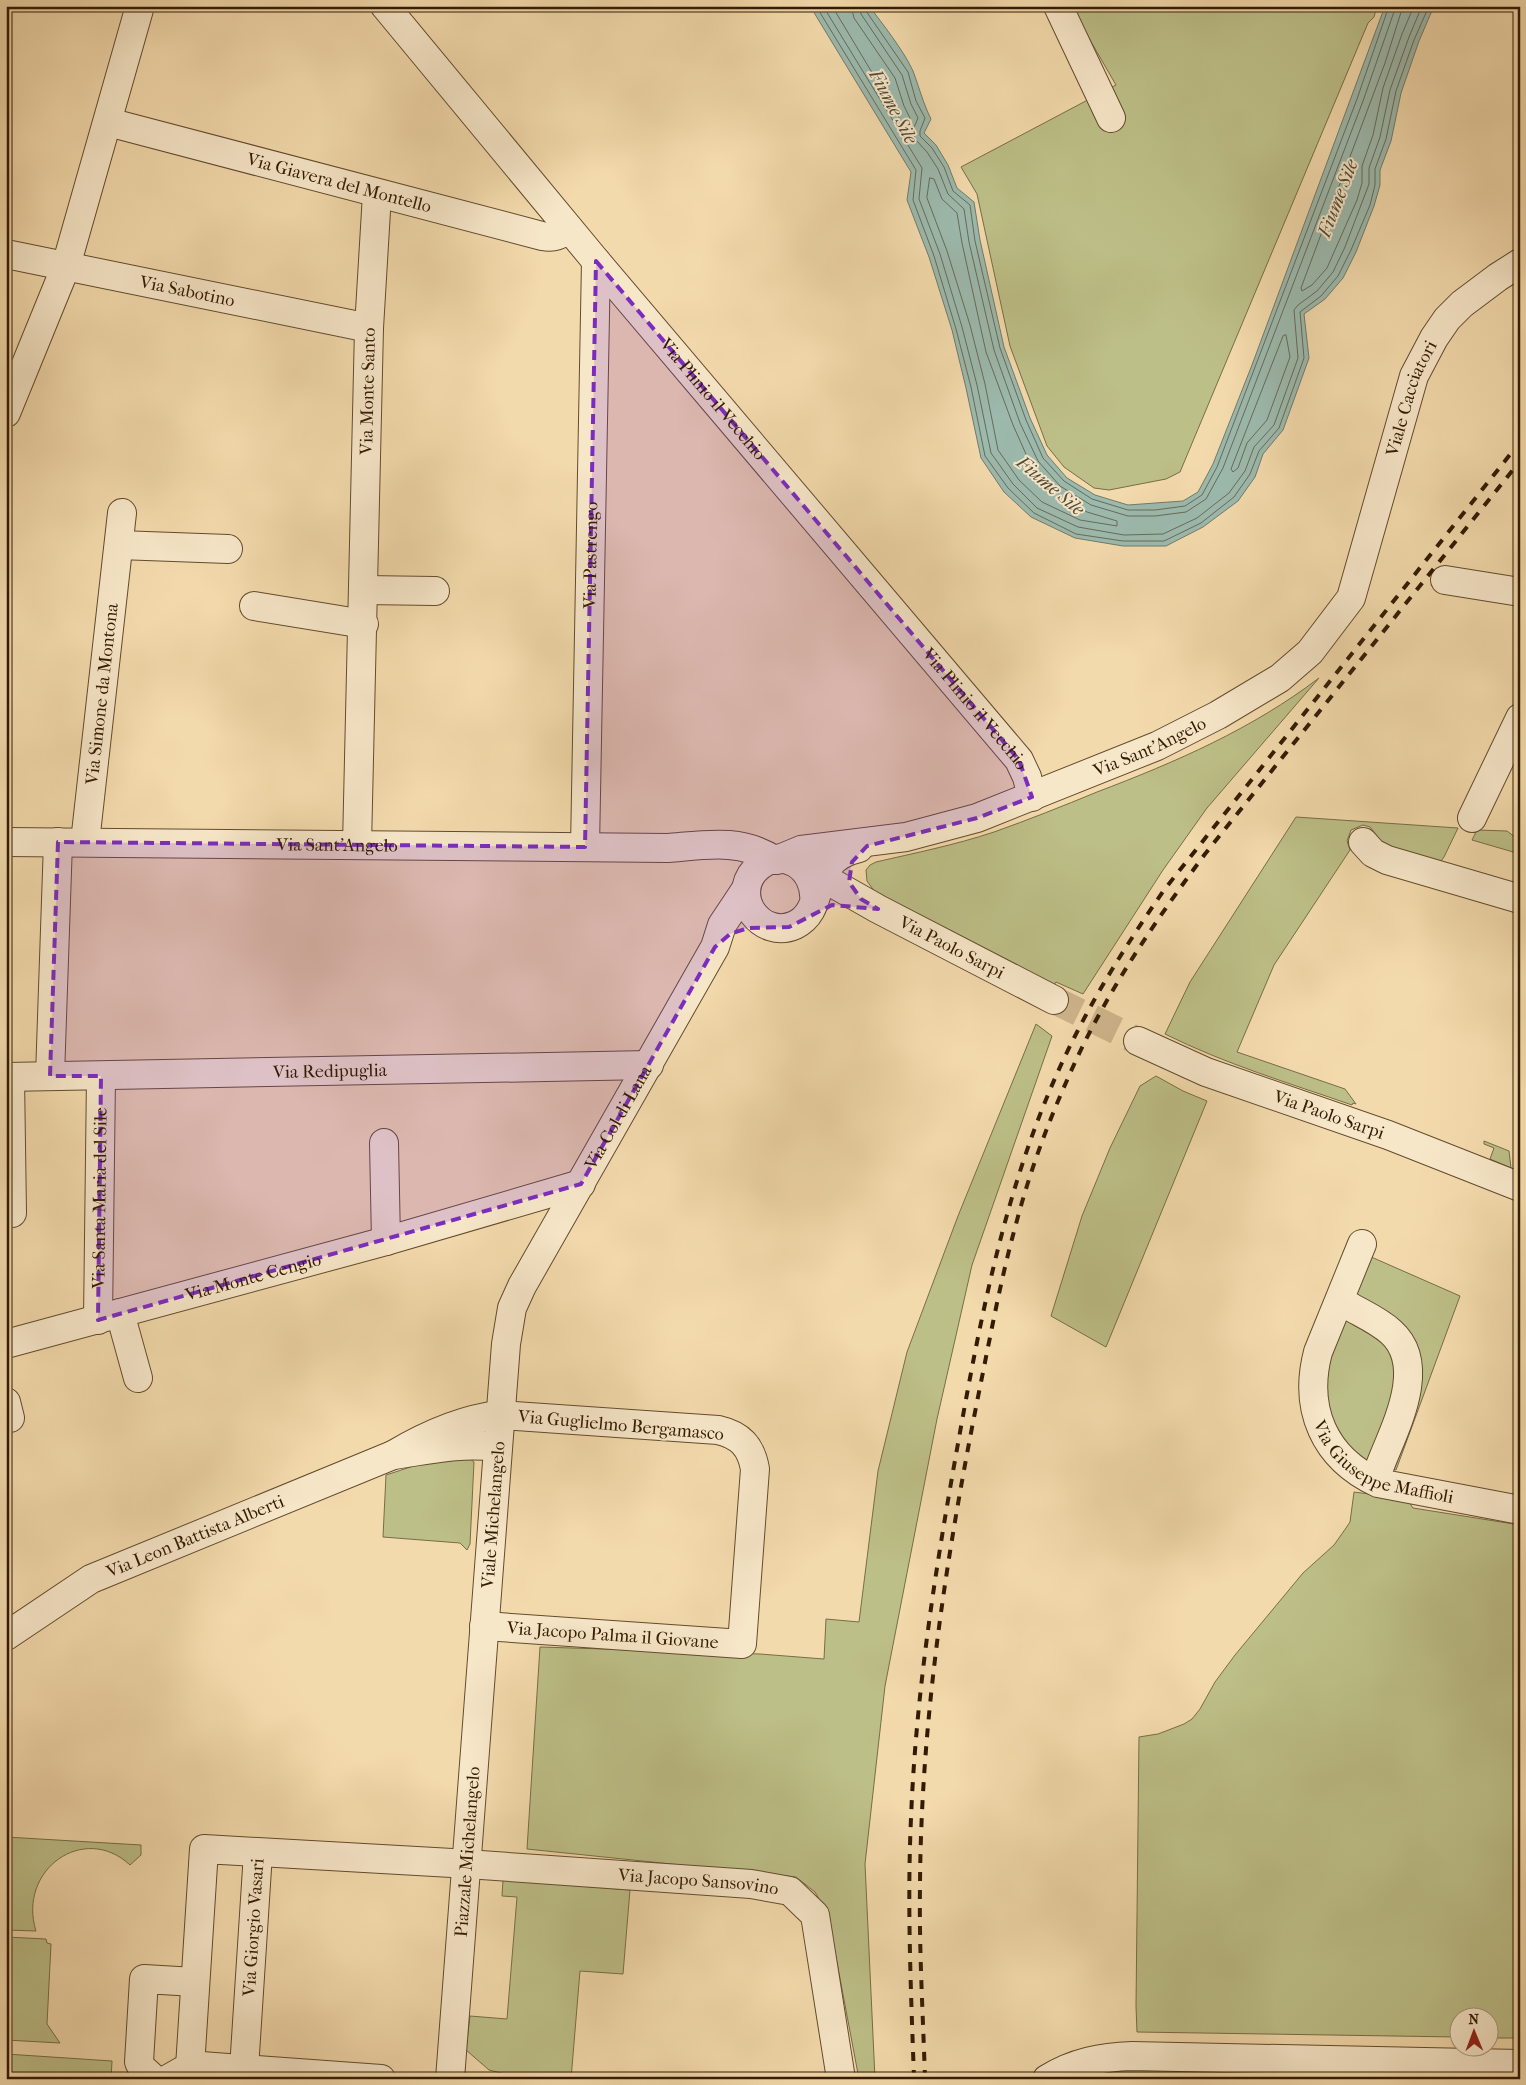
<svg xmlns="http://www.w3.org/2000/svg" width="1526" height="2085" font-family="'IM FELL French Canon',serif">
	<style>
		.green { fill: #bdbf88; stroke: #786d46 }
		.water { fill: #9cbaae; stroke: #727a6a }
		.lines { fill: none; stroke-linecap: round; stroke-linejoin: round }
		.shore { stroke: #686a58; stroke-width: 1 }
		.minor-tunnel { stroke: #cdb48a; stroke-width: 28; stroke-dasharray: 28 14; stroke-linecap: butt }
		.minor-casing { stroke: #634b2d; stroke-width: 30 }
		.minor { stroke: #f7e7c9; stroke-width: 28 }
		.rail { stroke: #331b03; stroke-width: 4; stroke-dasharray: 9 9; stroke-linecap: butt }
		.marked { fill: #7b2cbf; fill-opacity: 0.2; stroke: #7b2cbf; stroke-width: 4; stroke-dasharray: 10 6; stroke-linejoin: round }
		.labels { text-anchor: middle; stroke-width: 4; stroke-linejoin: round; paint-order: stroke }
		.street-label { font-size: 18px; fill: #331b03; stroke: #f7e7c9 }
		.water-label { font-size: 19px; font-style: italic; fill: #524b36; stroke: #f7e7c9 }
	</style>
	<rect width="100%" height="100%" fill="#f3daac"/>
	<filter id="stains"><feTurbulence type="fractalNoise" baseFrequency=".004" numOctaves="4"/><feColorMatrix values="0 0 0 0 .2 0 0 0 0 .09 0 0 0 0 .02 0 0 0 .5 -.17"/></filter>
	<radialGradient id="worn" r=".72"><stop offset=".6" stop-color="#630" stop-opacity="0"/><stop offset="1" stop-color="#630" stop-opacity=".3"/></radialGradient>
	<path class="green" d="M1073 6H1377L1374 17 1368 23 1180 472 1166 479 1109 490 1094 488 1064 467 1047 446 1010 346 977 194 961 167 1116 85 1075 14Z
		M1319 678 1207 808 1163 870 1083 994 1056 982 1054 985 880 899 867 881 866 870 870 865 876 862C915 853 955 845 994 832 1028 820 1063 806 1097 792 1176 762 1252 729 1319 678Z
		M1296 817 1458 828 1444 857 1441 861 1435 862 1387 848 1370 827 1363 825 1351 830 1347 841 1350 850 1274 965 1237 1052 1345 1089 1356 1104 1353 1103 1352 1105C1289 1083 1225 1064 1165 1034L1190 982Z
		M1477 830 1507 831 1520 841V854L1472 840Z
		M1036 1024 1052 1036 972 1265 937 1419 885 1686 865 1864 875 2079H859L828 1915 815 1892 796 1877 527 1849 540 1647 760 1654 824 1659 826 1619 859 1622 878 1471 907 1352 958 1216Z
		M1156 1076 1183 1091 1207 1101 1106 1347 1051 1316 1082 1216 1110 1148 1140 1086Z
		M1484 1141 1509 1151 1511 1168 1490 1159 1494 1148 1484 1144Z
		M1369 1256 1460 1296 1396 1470 1360 1460 1349 1448 1329 1414 1323 1375Z
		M468 1457 474 1462 470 1544 467 1550 460 1543 383 1537 386 1475 432 1460Z
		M1354 1492 1407 1499 1413 1508 1520 1525V2038H1489L1488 2018H1458V2037L1137 2032 1136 2006 1139 1737 1158 1734 1184 1724 1192 1719 1200 1709 1215 1682 1235 1655 1303 1573 1334 1545 1346 1528 1350 1522Z
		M6 1837 141 1845V1855L130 1865C84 1822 17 1870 36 1931L6 1930Z
		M503 1880 630 1890 623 1974 580 1971 571 2079H525L489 2070 466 2050 470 2016 507 2019 517 1897 502 1896Z
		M6 1937 46 1939 47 1943 51 1944 47 2024 60 2043 6 2040Z
		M6 2054 112 2061 111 2079 6 2073Z
		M1079 2068 1378 2073V2079H1054Z"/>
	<path class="water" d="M810 6H869C882 23 904 51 913 71 919 87 923 103 931 119L924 133 936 145 948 165 957 188 974 202 980 240 1004 347 1030 418 1047 455 1067 478 1095 495 1128 505 1183 501 1198 492 1213 464 1252 365 1385 6H1434L1419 41 1401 93 1391 141 1380 170V185L1374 206 1356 252 1343 278 1325 299 1304 314 1309 358 1283 430 1263 454 1255 477 1238 501 1203 527 1166 546H1123L1075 538 1031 517 1004 492 981 458 966 388 952 330 929 257 907 200 911 172Z"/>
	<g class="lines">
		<path class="shore" d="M816 6 916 170 913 200 934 256 956 329 971 387 985 456 1008 488 1034 513 1076 534 1123 541H1164L1201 523 1234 497 1250 474 1259 451 1279 428 1304 358 1300 312 1321 296 1338 276 1351 250 1370 205 1375 185V169L1386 139 1396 91 1414 40 1429 6
			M823 6 922 168 919 199 940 254 962 327 977 385 991 453 1013 484 1037 508 1078 527 1124 535 1163 534 1197 518 1229 493 1245 471 1254 447 1274 425 1298 358 1294 310 1298 305 1317 291 1333 272 1345 247 1369 184V168L1380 137 1390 90 1409 37 1422 6
			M832 6 903 124 907 125 910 118 904 106 895 78 854 18 851 6
			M859 6 861 14 902 75 911 104 918 118 913 130 915 139 927 152 938 169 948 194 964 209 969 242 994 350 1020 423 1038 461 1060 486 1091 505 1128 516H1155L1186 512 1206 499 1223 468 1363 101 1396 6
			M865 6 866 11 908 72 916 101 925 118 920 131V136L932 148 944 167 953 191 970 205 975 241 1000 348 1026 420 1043 458 1064 481 1092 499 1128 510H1155L1185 506 1202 495 1217 467 1357 99 1389 6
			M1403 6 1385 63 1301 288 1302 291 1312 285 1327 268 1357 200 1362 183V166L1373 135 1383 88 1402 34 1414 6
			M930 178 934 179 942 199 957 213 962 243 986 352 1013 425 1030 463 1057 493 1087 512 1117 521V526L1080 520 1042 502 1019 480 998 450 985 384 970 325 947 251 927 198Z
			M1286 335 1290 357 1267 420 1247 443 1238 468 1233 472 1231 469 1283 336Z"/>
		<path class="minor-tunnel" d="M1054 1000 1138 1041"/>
		<g class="minor-casing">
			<g id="minor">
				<path id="s1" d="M385 6 596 261 1019 760 1027 777 1032 797"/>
				<path d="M1058 6 1111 118"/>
				<path id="s2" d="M108 122 542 236C554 238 560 236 568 228"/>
				<path id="s3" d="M6 254 369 328"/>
				<path d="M6 413 66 266 140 6"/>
				<path d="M119 545 228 549"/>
				<path d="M1445 580 1520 592"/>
				<path d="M364 590 435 591"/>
				<path d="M254 606 364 624"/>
				<path d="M1472 818 1520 718"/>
				<path id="s4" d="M6 842 668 848C705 845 741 838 774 860"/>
				<path id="s5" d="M85 842 122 513"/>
				<path d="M1363 842 1373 853 1387 860 1520 899"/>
				<path id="s6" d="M357 845 369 328 377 194"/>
				<path id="s7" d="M585 847 596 261"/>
				<path id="s8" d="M777 860 801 850 906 837 977 818 1157 746 1218 715 1280 678 1310 652 1351 598 1414 376 1434 338 1447 319 1462 304 1498 277 1520 263"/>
				<path id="s9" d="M806 868 878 909 1054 1000"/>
				<path d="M814 903C818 868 781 843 755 870 730 898 762 940 795 925 829 909 805 860 859 848"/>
				<path id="s10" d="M1138 1041 1206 1072 1388 1135 1520 1187"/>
				<path d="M50 1076 58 842"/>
				<path id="s11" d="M6 1077 649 1065"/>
				<path d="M10 1077 12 1213"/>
				<path d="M384 1143 386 1241"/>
				<path id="s12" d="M1362 1244 1318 1352C1303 1409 1324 1458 1378 1483L1520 1510"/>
				<path d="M1349 1306C1363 1314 1379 1321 1391 1332 1429 1366 1394 1429 1380 1466"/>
				<path d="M120 1313 138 1378"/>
				<path id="s13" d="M98 1320 101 1076"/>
				<path id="s14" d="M6 1344 386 1241 581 1184"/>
				<path d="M6 1402 10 1418"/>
				<path id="s15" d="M484 1626 742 1644 755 1469C751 1446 740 1435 718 1430L500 1415C462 1419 425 1436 393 1455 428 1450 461 1442 497 1447"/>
				<path id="s16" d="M6 1636 91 1579 393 1455"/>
				<path id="s17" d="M190 2067 204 1849 452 1863 751 1884 790 1891 815 1915 841 2079"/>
				<path id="s18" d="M244 2069 258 1853"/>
				<path d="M154 2079 142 2068 139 2062 144 1979 195 1982"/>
				<path d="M168 2079 182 2071 201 2066 381 2079"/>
				<path id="s19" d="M450 2079 506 1344 512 1308 522 1286 715 947 722 925 746 889"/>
				<path d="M1047 2079C1074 2062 1102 2057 1132 2056L1520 2064"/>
			</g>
		</g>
		<use href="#minor" class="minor"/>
		<path class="rail" d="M914 2079C911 1992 907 1905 911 1818 916 1693 935 1572 957 1449 982 1309 1009 1166 1074 1038 1100 986 1131 938 1164 890L1520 442
			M925 2079C923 2014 919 1950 920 1886 921 1718 947 1551 980 1387 991 1333 1001 1278 1016 1224 1029 1174 1047 1125 1068 1078 1103 997 1153 924 1205 854L1520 461"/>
	</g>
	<path class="marked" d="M596 261 1019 760 1032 797 977 818 867 846 852 862 849 882 861 899 878 909 832 905 789 927 748 928 730 934 715 947 581 1184 98 1320 101 1076H50L58 842 585 847Z"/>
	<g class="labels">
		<g class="street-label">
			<text dy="6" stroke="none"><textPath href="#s2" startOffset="239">Via Giavera del Montello</textPath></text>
			<text dy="6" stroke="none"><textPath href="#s3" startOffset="185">Via Sabotino</textPath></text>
			<text dy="6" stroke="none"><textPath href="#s6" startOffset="454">Via Monte Santo</textPath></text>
			<text dy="6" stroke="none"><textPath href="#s1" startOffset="512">Via Plinio il Vecchio</textPath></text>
			<text dy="6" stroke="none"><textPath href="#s8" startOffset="856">Viale Cacciatori</textPath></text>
			<text dy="6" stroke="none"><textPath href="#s7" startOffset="292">Via Pastrengo</textPath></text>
			<text dy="6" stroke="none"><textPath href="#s5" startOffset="149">Via Simone da Montona</textPath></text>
			<text dy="6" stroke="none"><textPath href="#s1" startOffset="918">Via Plinio il Vecchio</textPath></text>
			<text dy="6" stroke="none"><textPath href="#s8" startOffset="392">Via Sant'Angelo</textPath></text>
			<text dy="6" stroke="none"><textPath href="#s4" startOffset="331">Via Sant'Angelo</textPath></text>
			<text dy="6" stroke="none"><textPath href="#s9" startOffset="166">Via Paolo Sarpi</textPath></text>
			<text dy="6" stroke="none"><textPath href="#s11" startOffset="324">Via Redipuglia</textPath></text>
			<text dy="6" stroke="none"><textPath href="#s10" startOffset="205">Via Paolo Sarpi</textPath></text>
			<text dy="6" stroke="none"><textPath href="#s19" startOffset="992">Via Col di Lana</textPath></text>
			<text dy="6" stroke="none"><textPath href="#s13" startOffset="122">Via Santa Maria del Sile</textPath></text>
			<text dy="6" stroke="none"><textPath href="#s14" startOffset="256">Via Monte Cengio</textPath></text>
			<text transform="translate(621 1425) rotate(5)" y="6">Via Guglielmo Bergamasco</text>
			<text dy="6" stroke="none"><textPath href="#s12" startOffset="269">Via Giuseppe Maffioli</textPath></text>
			<text dy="6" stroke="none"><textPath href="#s19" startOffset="566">Viale Michelangelo</textPath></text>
			<text dy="6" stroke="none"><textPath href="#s16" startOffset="215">Via Leon Battista Alberti</textPath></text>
			<text dy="6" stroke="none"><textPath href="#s15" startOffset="129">Via Jacopo Palma il Giovane</textPath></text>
			<text dy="6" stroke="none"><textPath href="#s19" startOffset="228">Piazzale Michelangelo</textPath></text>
			<text dy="6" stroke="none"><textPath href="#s17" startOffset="714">Via Jacopo Sansovino</textPath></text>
			<text dy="6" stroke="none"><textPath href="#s18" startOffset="142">Via Giorgio Vasari</textPath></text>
		</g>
		<g class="water-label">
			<text transform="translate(894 106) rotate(62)" y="7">Fiume Sile</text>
			<text transform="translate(1337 198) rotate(-69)" y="7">Fiume Sile</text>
			<text transform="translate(1051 485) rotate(40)" y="7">Fiume Sile</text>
		</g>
	</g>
	<rect width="1526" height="2085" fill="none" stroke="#f3daac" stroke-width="25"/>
	<rect x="8" y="8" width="1511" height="2070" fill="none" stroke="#331b03" stroke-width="2.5"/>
	<rect x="12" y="12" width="1501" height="2060" fill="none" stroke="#331b03"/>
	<g transform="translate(1474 2032) rotate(359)"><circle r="24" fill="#f7e7c9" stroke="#a9957a"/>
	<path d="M0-4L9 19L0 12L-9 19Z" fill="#8f2418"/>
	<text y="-8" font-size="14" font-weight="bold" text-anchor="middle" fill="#331b03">N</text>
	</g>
	<rect width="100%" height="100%" filter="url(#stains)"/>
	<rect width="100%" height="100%" fill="url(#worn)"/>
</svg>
